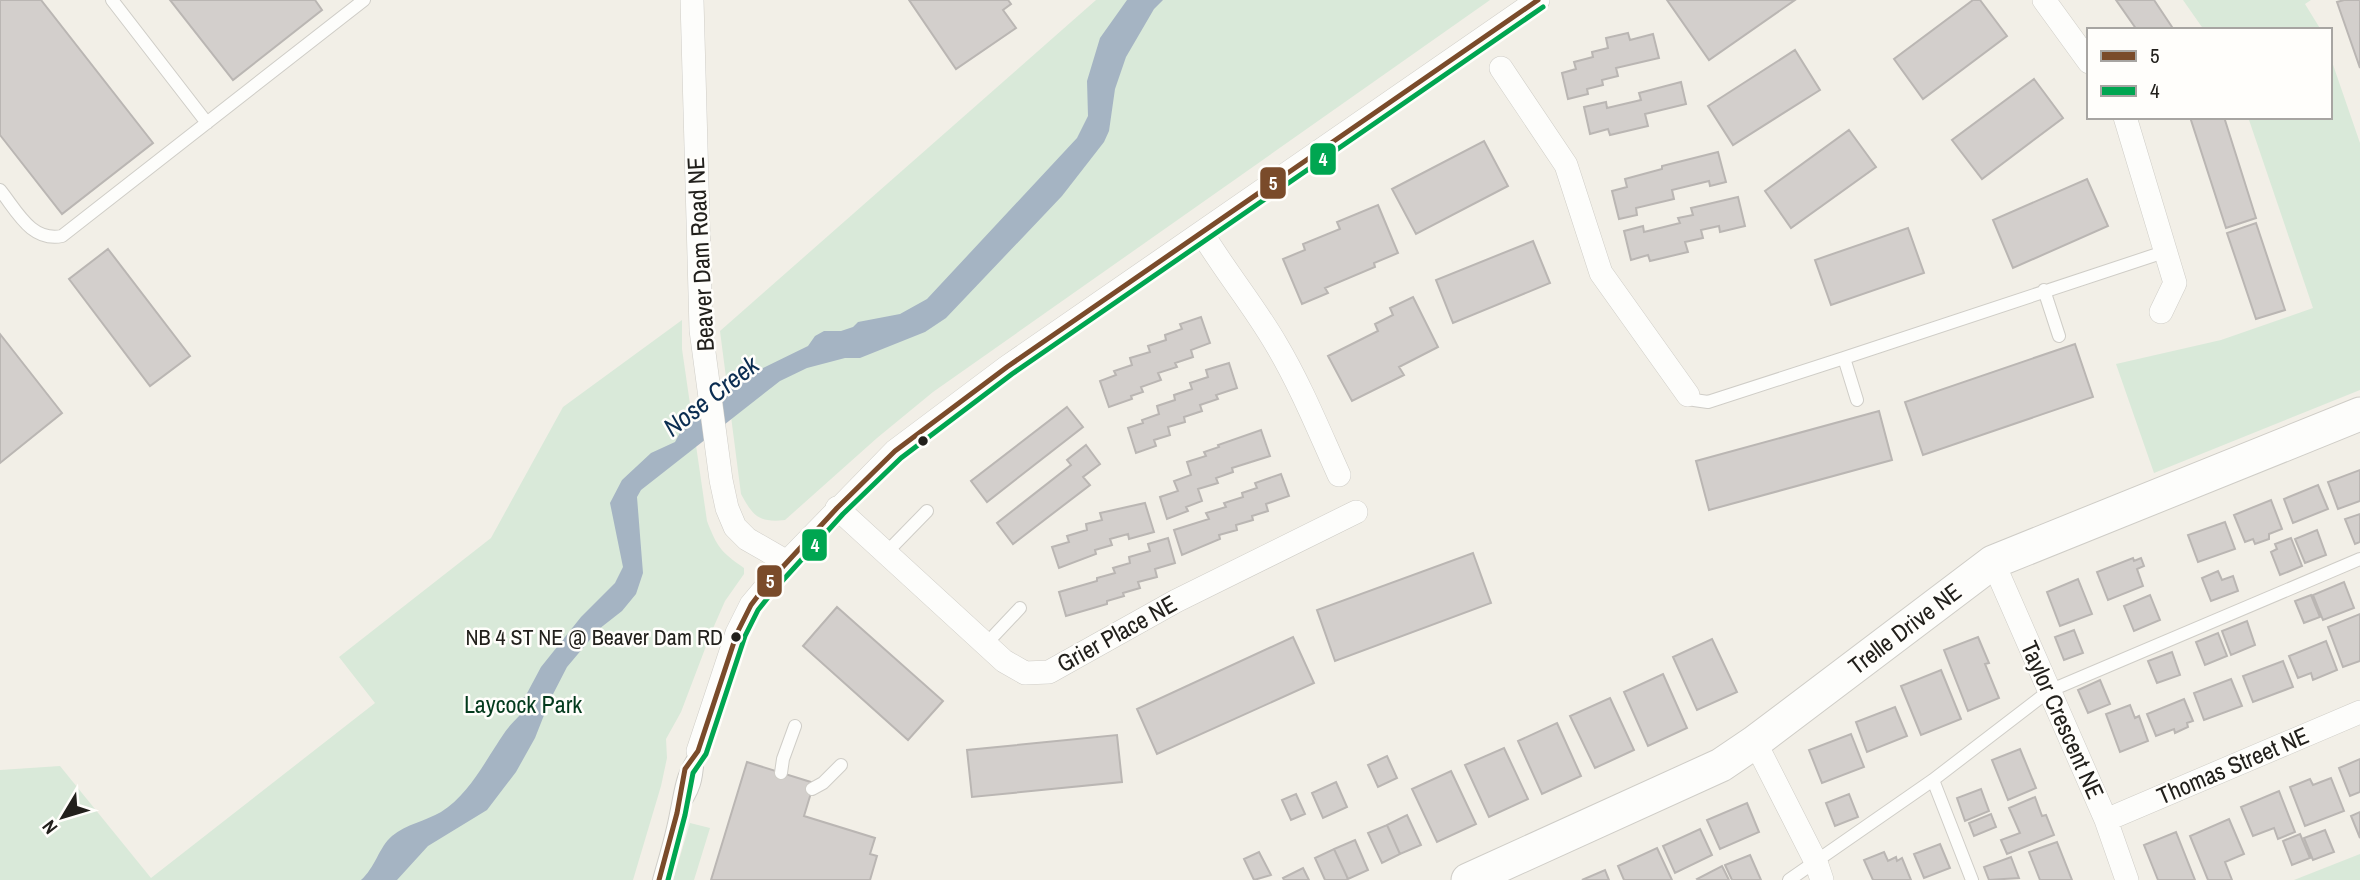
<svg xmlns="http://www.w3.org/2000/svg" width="2360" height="880" font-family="'Archivo Narrow',sans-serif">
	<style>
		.green { fill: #d9e9d9 }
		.water { fill: #a5b4c3 }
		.building { fill: #d3cfcc; stroke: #bab6b3; stroke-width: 2 }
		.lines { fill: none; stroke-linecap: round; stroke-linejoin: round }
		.lane-casing { stroke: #cfcdc7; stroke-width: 14 }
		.street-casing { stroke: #cfcdc7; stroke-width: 24 }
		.secondary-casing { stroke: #cfcdc7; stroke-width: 35 }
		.lane { stroke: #fdfdfb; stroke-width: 12 }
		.street { stroke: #fdfdfb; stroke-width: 23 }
		.secondary { stroke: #fdfdfb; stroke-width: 33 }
		.bus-1-casing { stroke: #fffefb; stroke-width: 10 }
		.bus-2-casing { stroke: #fffefb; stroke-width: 10 }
		.bus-1 { stroke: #7a4b2a; stroke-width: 5 }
		.bus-2 { stroke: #00a651; stroke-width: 5 }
		.bus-dot { fill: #22201c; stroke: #fffefb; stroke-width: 2.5 }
		.labels { text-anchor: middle; stroke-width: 5; stroke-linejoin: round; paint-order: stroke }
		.bus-label { font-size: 22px; fill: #22201c; stroke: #fffefb; text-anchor: end }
		.street-label { font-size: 24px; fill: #22201c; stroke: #fffefb }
		.park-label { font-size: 24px; fill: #033a1d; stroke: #fffefb }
		.water-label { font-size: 26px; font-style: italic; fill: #0b2d51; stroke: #fffefb }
		.line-badge { stroke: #fffefb; stroke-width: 2.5 }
		.badge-label { font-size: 19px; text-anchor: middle; font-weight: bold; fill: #fff }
	</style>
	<rect width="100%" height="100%" fill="#f2efe7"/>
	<path class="green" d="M1096 0H1490L933 392 877 438 785 520C759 523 753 516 741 494L720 331Z
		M2183 0H2311L2305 4 2321 30H2204Z
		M2330 56 2360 143V390L2154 473 2116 364 2221 340 2313 308 2248 117H2330Z
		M682 320V349L707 521C717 547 721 552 744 568V574L725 601 711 633 681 712 666 739 667 758 661 786 633 880H0V770L60 766 151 878 375 703 339 657 491 538 563 407Z
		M690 823 710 828 694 880H673Z
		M2360 854V880H2294Z"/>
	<path class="water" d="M1127 0H1163L1154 9 1126 57 1115 89 1109 131 1104 142 1062 196 946 318 925 332 860 358H845L807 368 780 381 641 490 637 497 643 573 636 594 622 611 599 629 567 667 550 700 535 738 516 772 487 810 428 846 397 880H361C375 868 379 847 392 836 406 824 426 821 441 812 470 794 486 759 505 732 511 723 526 711 528 703L524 699 512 707 518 700 525 697 541 667 581 617 615 583 623 567 610 503 622 480 651 453 675 442 690 414 712 393 808 346 815 336 824 331H841L853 327 858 322 900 314 927 299 1077 138 1088 116 1087 81 1100 38Z"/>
	<path class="building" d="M0 0H41L153 143 62 214 0 135Z
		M170 0H315L322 10 233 80Z
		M909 0H1008L1011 4 1003 10 1016 28 956 69Z
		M1667 0H1795L1709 60Z
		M1973 0H1980L2007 36 1923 99 1894 59Z
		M2116 0H2154L2174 30H2137Z
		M2344 0H2360V68L2337 2Z
		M1628 33 1630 40 1653 34 1659 58 1616 68 1618 76 1602 80 1603 85 1587 89 1588 94 1568 99 1562 73 1576 69 1574 62 1593 57 1592 52 1608 48 1606 38Z
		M1795 50 1820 90 1733 145 1708 106Z
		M2034 79 2063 118 1982 179 1952 140Z
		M1681 82 1686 104 1645 114 1648 126 1610 135 1608 129 1590 134 1584 107 1606 102 1607 108 1641 100 1639 93Z
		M2190 117H2224L2256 218 2226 228Z
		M1849 130 1876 167 1791 228 1765 191Z
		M1484 141 1508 186 1416 234 1392 189Z
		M1718 152 1726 182 1710 186 1709 181 1672 190 1674 199 1636 208 1637 215 1619 219 1612 191 1627 187 1625 179 1662 169V166Z
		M2087 179 2108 226 2013 268 1993 220Z
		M1738 197 1745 226 1720 232 1719 226 1701 230 1703 238 1685 242 1688 252 1650 261 1648 255 1631 260 1624 231 1643 226 1644 232 1680 223 1678 218 1693 215 1691 208Z
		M1378 205 1398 253 1374 263 1375 267 1325 288 1328 293 1302 304 1283 259 1305 250 1303 244 1340 229 1337 222Z
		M2256 223 2285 310 2256 319 2227 233Z
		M1908 228 1924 273 1831 305 1815 260Z
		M1533 241 1550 283 1453 323 1436 280Z
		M108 249 190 356 150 386 69 279Z
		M1413 297 1438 347 1399 367 1404 375 1352 401 1328 356 1378 331 1375 324 1393 315 1390 308Z
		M1201 317 1210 343 1191 350 1193 357 1175 363 1177 367 1158 373 1161 380 1141 387 1143 392 1131 396 1132 399 1109 407 1100 381 1116 375 1114 371 1132 365 1130 358 1150 352 1148 346 1166 340 1165 335 1182 329 1180 324Z
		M0 334 62 413 0 463Z
		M2075 344 2093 397 1923 455 1905 402Z
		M1229 363 1237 388 1216 395 1218 399 1200 405 1202 411 1184 417 1185 422 1168 427 1170 435 1154 440 1156 446 1136 453 1128 428 1143 423 1142 420 1159 414 1157 406 1175 400 1174 395 1192 389 1190 383 1208 377 1206 370Z
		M1067 407 1083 427 987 502 971 481Z
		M1879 411 1892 460 1709 510 1696 461Z
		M1261 430 1270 456 1232 468 1233 472 1216 478 1218 483 1198 489 1202 501 1186 507 1188 511 1167 519 1160 497 1178 491 1174 481 1191 475 1187 462 1206 456 1204 452 1219 447 1218 445Z
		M1086 445 1100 464 1083 477 1090 485 1013 544 997 523 1071 465 1067 460Z
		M2360 470V501L2338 509 2328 482Z
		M1281 474 1289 496 1266 504 1268 511 1252 516 1253 520 1236 525 1237 530 1219 535 1220 539 1182 555 1174 530 1209 519 1206 513 1226 507 1224 503 1243 497 1242 493 1257 488 1255 483Z
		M2318 485 2328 509 2293 523 2284 499Z
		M2271 500 2282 529 2269 534V539L2255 544 2253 539 2245 542 2234 515Z
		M1145 503 1154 532 1129 539 1128 534 1110 539 1112 545 1095 550 1096 554 1059 568 1052 547 1069 542 1067 536 1087 530 1086 524 1102 520 1100 513Z
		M2360 514V542L2355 544 2345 519Z
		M2225 522 2235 549 2198 562 2188 535Z
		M2317 530 2326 555 2305 563 2295 539Z
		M1168 538 1175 563 1155 569 1157 577 1138 582 1140 588 1123 593 1124 596 1107 601V604L1066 616 1059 592 1097 581V578L1115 573 1113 568 1130 563 1129 557 1150 551 1148 544Z
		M2291 538 2302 566 2280 575 2271 552 2277 549 2275 544Z
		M1473 553 1491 603 1335 661 1317 610Z
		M2133 558 2134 561 2141 558 2144 566 2137 569 2143 586 2108 600 2097 572Z
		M2218 571 2222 580 2233 576 2238 591 2211 601 2202 578Z
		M2078 579 2092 614 2060 626 2047 592Z
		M2344 582 2354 608 2323 620 2313 595Z
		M2150 595 2160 620 2134 631 2124 606Z
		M2311 595 2320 617 2304 623 2295 601Z
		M837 607 943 701 908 740 803 646Z
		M2360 614V661L2343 667 2328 627Z
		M2247 621 2255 645 2231 655 2222 631Z
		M2074 630 2083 653 2064 660 2055 637Z
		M2218 633 2227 656 2205 665 2196 642Z
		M1293 637 1314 683 1157 754 1137 709Z
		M1978 637 1989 663 1985 664 1999 698 1968 711 1944 650Z
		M1712 639 1737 692 1697 710 1673 657Z
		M2326 641 2337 670 2313 680 2311 673 2298 678 2289 656Z
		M2172 652 2180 675 2157 683 2148 661Z
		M2283 661 2293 687 2253 702 2243 676Z
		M1941 670 1961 719 1921 735 1901 686Z
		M1663 674 1687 728 1648 746 1624 692Z
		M2231 679 2242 706 2204 720 2194 693Z
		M2100 680 2110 704 2088 713 2078 690Z
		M1610 698 1634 750 1595 768 1570 716Z
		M2184 699 2193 721 2187 723 2188 727 2175 733 2174 729 2156 736 2147 714Z
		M2130 705 2135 718 2139 716 2148 741 2120 752 2106 714Z
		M1895 707 1907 736 1867 752 1856 722Z
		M1557 723 1581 776 1542 794 1518 741Z
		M1851 734 1864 767 1822 783 1809 750Z
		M1117 735 1122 782 972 797 967 750Z
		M1504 748 1528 799 1489 817 1465 765Z
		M2020 749 2036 788 2008 800 1992 760Z
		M1387 756 1397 778 1378 787 1368 765Z
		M2360 759V792L2350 796 2339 768Z
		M747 762 814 783 804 816 875 838 870 854 877 856 870 880H711Z
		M1451 771 1476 824 1437 842 1412 789Z
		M2331 778 2344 811 2305 826 2290 787 2310 779 2313 785Z
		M1336 782 1347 807 1323 818 1312 793Z
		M1981 789 1989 811 1965 821 1957 798Z
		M2279 791 2295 832 2278 839 2274 828 2253 836 2241 807Z
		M1296 794 1305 814 1291 820 1282 800Z
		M1849 794 1858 817 1835 826 1826 803Z
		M2035 797 2042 816 2046 815 2054 835 2007 854 2001 840 2020 833 2009 808Z
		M1747 803 1759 832 1720 849 1707 820Z
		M2360 812V838L2351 816Z
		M1991 814 1996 827 1974 836 1969 823Z
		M1407 815 1421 845 1400 854 1387 825Z
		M2229 819 2244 854 2225 862 2232 880H2208L2190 836Z
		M1387 825 1400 854 1382 863 1368 833Z
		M1700 829 1712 855 1675 873 1663 846Z
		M2325 830 2334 852 2313 860 2304 838Z
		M2176 832 2195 880H2158L2144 845Z
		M2300 834 2310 858 2292 865 2283 841Z
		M1355 840 1368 870 1348 879 1334 849Z
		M2057 842 2072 880H2040L2029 852Z
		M1940 844 1950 868 1924 878 1914 854Z
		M1657 848 1672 880H1624L1618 866Z
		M1334 849 1348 879 1346 880H1325L1315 858Z
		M1259 852 1271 875 1254 880 1244 859Z
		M1884 852 1888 861 1896 857 1897 861 1902 858 1911 880H1873L1864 860Z
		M1750 855 1761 880H1732L1725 865Z
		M2011 857 2019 878 1989 880 1984 867Z
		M1722 866 1729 880H1698L1697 879Z
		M1303 868 1309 880H1284L1283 878Z
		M1605 870 1609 880H1582Z"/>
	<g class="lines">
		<g class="lane-casing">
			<path id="lane" d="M112 0 207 123
				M0 190C17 211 31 242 62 236L364 0
				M2044 290 2059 336
				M1688 395 1694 400 1708 402 1844 358
				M1857 400 1844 358 2167 251
				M886 553 927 511
				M986 644 1020 608
				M781 773 783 759 795 726
				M1933 780 1972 880
				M812 789 823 783 841 765
				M677 813C695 791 697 779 698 751
				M659 880C665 858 672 836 676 814 682 786 681 776 698 751
				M1789 880 1933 780 2049 691 2360 559"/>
		</g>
		<g class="street-casing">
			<path id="street" d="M692 0 701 330 721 480 727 508 735 527 747 539 787 562
				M2044 0 2089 62
				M1501 68 1566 165 1601 273 1688 395
				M2125 117 2175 283 2161 312
				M1202 233C1225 271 1254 306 1276 344 1301 386 1319 431 1339 475
				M837 508 1004 661 1025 673 1049 672 1176 601 1356 512
				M1993 562 2106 820 2127 880
				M1755 742 1816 862 1822 880
				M698 751 737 633 751 605 787 562 895 451 1007 367 1538 0
				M2106 820 2360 712"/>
		</g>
		<g class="secondary-casing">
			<path id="secondary" d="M1468 880 1721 765 1755 742 1993 562 2360 414"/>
		</g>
		<use href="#lane" class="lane"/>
		<use href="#street" class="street"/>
		<use href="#secondary" class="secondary"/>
		<g class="bus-1-casing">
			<path id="bus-1" d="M659 880 677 813 685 769 698 751 737 633 751 605 767 584 837 508 895 451 1007 367 1538 0"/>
		</g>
		<g class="bus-2-casing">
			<path id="bus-2" d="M668 880 685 815 693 773 706 754 745 636 758 610 774 590 843 514 901 458 1012 374 1543 7"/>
		</g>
		<use href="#bus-1" class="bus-1"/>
		<use href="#bus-2" class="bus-2"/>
	</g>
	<g class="bus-dot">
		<circle cx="923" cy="441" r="6"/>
		<circle cx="736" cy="637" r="6"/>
	</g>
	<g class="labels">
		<g class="bus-label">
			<text x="723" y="645">NB 4 ST NE @ Beaver Dam RD</text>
		</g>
		<g class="street-label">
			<text transform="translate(701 254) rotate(-93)" y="8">Beaver Dam Road NE</text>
			<text transform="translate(1905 629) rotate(-37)" y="8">Trelle Drive NE</text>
			<text transform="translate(1117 634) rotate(-29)" y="8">Grier Place NE</text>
			<text transform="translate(2062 720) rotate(66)" y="8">Taylor Crescent NE</text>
			<text transform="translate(2233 766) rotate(-23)" y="8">Thomas Street NE</text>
		</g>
		<g class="park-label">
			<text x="523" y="713">Laycock Park</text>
		</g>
		<g class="water-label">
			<text transform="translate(711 396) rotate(-38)" y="9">Nose Creek</text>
		</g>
	</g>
	<g class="line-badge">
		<rect x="1309" y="142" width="28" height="34" rx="7" fill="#00a651"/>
		<rect x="1259" y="166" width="28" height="34" rx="7" fill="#7a4b2a"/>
		<rect x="801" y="528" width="27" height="34" rx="7" fill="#00a651"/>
		<rect x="756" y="564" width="27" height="34" rx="7" fill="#7a4b2a"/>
	</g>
	<g class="badge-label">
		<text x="1323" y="166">4</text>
		<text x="1273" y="190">5</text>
		<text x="815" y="552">4</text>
		<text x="770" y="588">5</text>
	</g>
	<rect x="2087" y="28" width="245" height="91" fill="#fffefb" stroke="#a7a5a2" stroke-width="2"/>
	<rect x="2101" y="51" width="35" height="10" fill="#7a4b2a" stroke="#a7a5a2" stroke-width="2"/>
	<text x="2150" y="63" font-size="21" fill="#22201c">5</text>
	<rect x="2101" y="86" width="35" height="10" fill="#00a651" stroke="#a7a5a2" stroke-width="2"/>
	<text x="2150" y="98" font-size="21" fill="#22201c">4</text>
	<g transform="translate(63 817) rotate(232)" stroke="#fffefb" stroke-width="5" paint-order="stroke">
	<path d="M0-5L12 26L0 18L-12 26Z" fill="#22201c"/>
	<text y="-10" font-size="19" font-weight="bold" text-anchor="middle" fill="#22201c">N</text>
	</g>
</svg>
